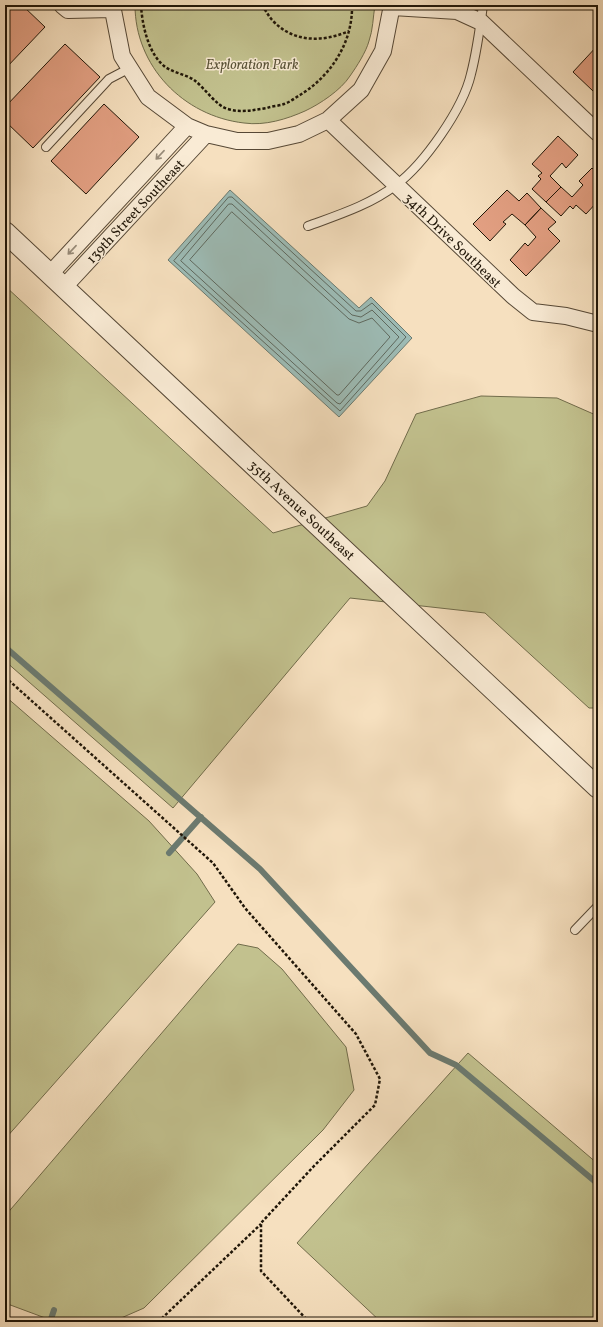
<svg xmlns="http://www.w3.org/2000/svg" width="603" height="1327" font-family="Vollkorn,serif">
	<style>
		.green { fill: #c2c18e; stroke: #716c4b }
		.water { fill: #9dbcb6; stroke: #6b7a70 }
		.lines { fill: none; stroke-linecap: round; stroke-linejoin: round }
		.shore { stroke: #5e695f; stroke-width: 1 }
		.stream { stroke: #6b7a70; stroke-width: 6 }
		.building { fill: #e3a083; stroke: #201608 }
		.service-casing { stroke: #564836; stroke-width: 10 }
		.minor-casing { stroke: #564836; stroke-width: 18 }
		.tertiary-casing { stroke: #564836; stroke-width: 22 }
		.path { stroke: #201608; stroke-width: 2.5; stroke-dasharray: 3 2; stroke-linecap: butt }
		.service { stroke: #f9ebd5; stroke-width: 8 }
		.minor { stroke: #f9ebd5; stroke-width: 16 }
		.tertiary { stroke: #f9ebd5; stroke-width: 20 }
		.oneway { stroke: #978b79 }
		.labels { text-anchor: middle; stroke-width: 3; stroke-linejoin: round; paint-order: stroke }
		.park-label { font-size: 14px; font-style: italic; fill: #595237; stroke: #f9ebd5 }
		.street-label { font-size: 14px; fill: #201608; stroke: #f9ebd5 }
	</style>
	<rect width="100%" height="100%" fill="#f6e0bf"/>
	<filter id="stains"><feTurbulence type="fractalNoise" baseFrequency=".005" numOctaves="4"/><feColorMatrix values="0 0 0 0 .2 0 0 0 0 .09 0 0 0 0 .02 0 0 0 .5 -.17"/></filter>
	<radialGradient id="worn" r=".72"><stop offset=".6" stop-color="#630" stop-opacity="0"/><stop offset="1" stop-color="#630" stop-opacity=".3"/></radialGradient>
	<path class="green" d="M135 5H375C373 17 373 30 369 41 366 52 357 66 350 76 341 90 320 104 305 111 287 119 265 126 244 123 183 116 135 66 135 5Z
		M5 286 273 533 367 506 385 481 416 414 481 396 557 398 598 416V708H589L485 613 350 598 173 808 5 661Z
		M5 696 149 821 197 874 215 902 5 1139Z
		M238 944 258 948 282 969 346 1047 354 1090 323 1130 144 1308 112 1322H56L5 1303V1216Z
		M468 1053 598 1164V1322H381L297 1243Z"/>
	<path class="water" d="M230 190 359 308 371 297 412 338 339 417 168 260Z"/>
	<g class="lines">
		<path class="shore" d="M229 197H232L356 311H361L372 303 406 337 340 411 174 261Z
			M229 204H232L352 315 361 317 372 310 399 337 340 404 337 403 181 261Z
			M232 212 349 319 359 323 372 318 390 337 339 395H337L190 260Z"/>
		<path class="stream" d="M5 647 260 869 430 1053 456 1065 598 1184
			M169 853 201 817
			M50 1322 54 1310"/>
	</g>
	<path class="building" d="M5 5H22L45 27 5 69Z
		M65 44 100 77 33 148 5 121V107Z
		M598 45V85L593 91 573 72Z
		M104 104 139 137 86 194 51 161Z
		M558 136 578 155 566 168 562 163 550 176 561 187 546 202 532 189 541 179 538 176 542 173 532 164Z
		M592 168 598 174V201L586 214 576 205 573 209 570 206 561 216 546 202 561 187 572 197 583 185 579 181Z
		M507 190 519 201 527 193 541 208 525 225 512 214 503 222 506 224 490 241 473 224Z
		M541 208 556 222 548 229 560 241 526 276 510 260 525 243 528 246 536 237 525 225Z"/>
	<g class="lines">
		<g class="service-casing">
			<path id="service" d="M46 147 109 79 130 68
				M308 226C338 215 370 205 396 185 424 164 463 109 471 74 477 51 480 28 483 5
				M575 930 598 906"/>
		</g>
		<g class="minor-casing">
			<path id="minor" d="M62 5 68 10 112 9
				M112 5 122 56 148 97 187 126 206 134 237 141H268L299 134 328 120 361 90 383 51 392 5
				M393 7 457 11 481 22 598 133
				M328 120 513 296 533 312 566 316 598 324
				M50 274 187 126
				M64 287 206 134"/>
		</g>
		<g class="tertiary-casing">
			<path id="tertiary" d="M5 232 598 788"/>
		</g>
		<path class="path" d="M141 5C142 24 148 53 164 66 173 73 185 74 194 80 205 88 216 106 228 109 241 113 253 110 267 108 272 106 279 106 284 104 290 102 295 98 300 95 331 76 353 42 352 5
			M262 5C266 11 269 17 274 22 295 43 324 42 349 31
			M5 677 213 863 245 908 356 1034 380 1079 375 1105 314 1166 261 1223V1271L309 1322
			M158 1322 261 1224"/>
		<use href="#service" class="service"/>
		<use href="#minor" class="minor"/>
		<use href="#tertiary" class="tertiary"/>
	</g>
	<defs><path id="oneway-shaft" d="M-6 0H5M1.5-3L5.5 0L1.5 3" fill="none" stroke-width="1.6" stroke-linecap="round" stroke-linejoin="round"/></defs>
	<g class="oneway">
		<use href="#oneway-shaft" transform="translate(160 155) rotate(133)"/>
		<use href="#oneway-shaft" transform="translate(72 250) rotate(133)"/>
	</g>
	<g class="labels">
		<g class="park-label">
			<text x="252" y="69">Exploration Park</text>
		</g>
		<g class="street-label">
			<text transform="translate(135 211) rotate(-47)" y="5">139th Street Southeast</text>
			<text transform="translate(453 240) rotate(44)" y="5">34th Drive Southeast</text>
			<text transform="translate(302 510) rotate(43)" y="5">35th Avenue Southeast</text>
		</g>
	</g>
	<rect width="603" height="1327" fill="none" stroke="#f6e0bf" stroke-width="20"/>
	<rect x="6" y="6" width="591" height="1315" fill="none" stroke="#201608" stroke-width="2"/>
	<rect x="10" y="10" width="583" height="1307" fill="none" stroke="#201608"/>
	<rect width="100%" height="100%" filter="url(#stains)"/>
	<rect width="100%" height="100%" fill="url(#worn)"/>
</svg>
